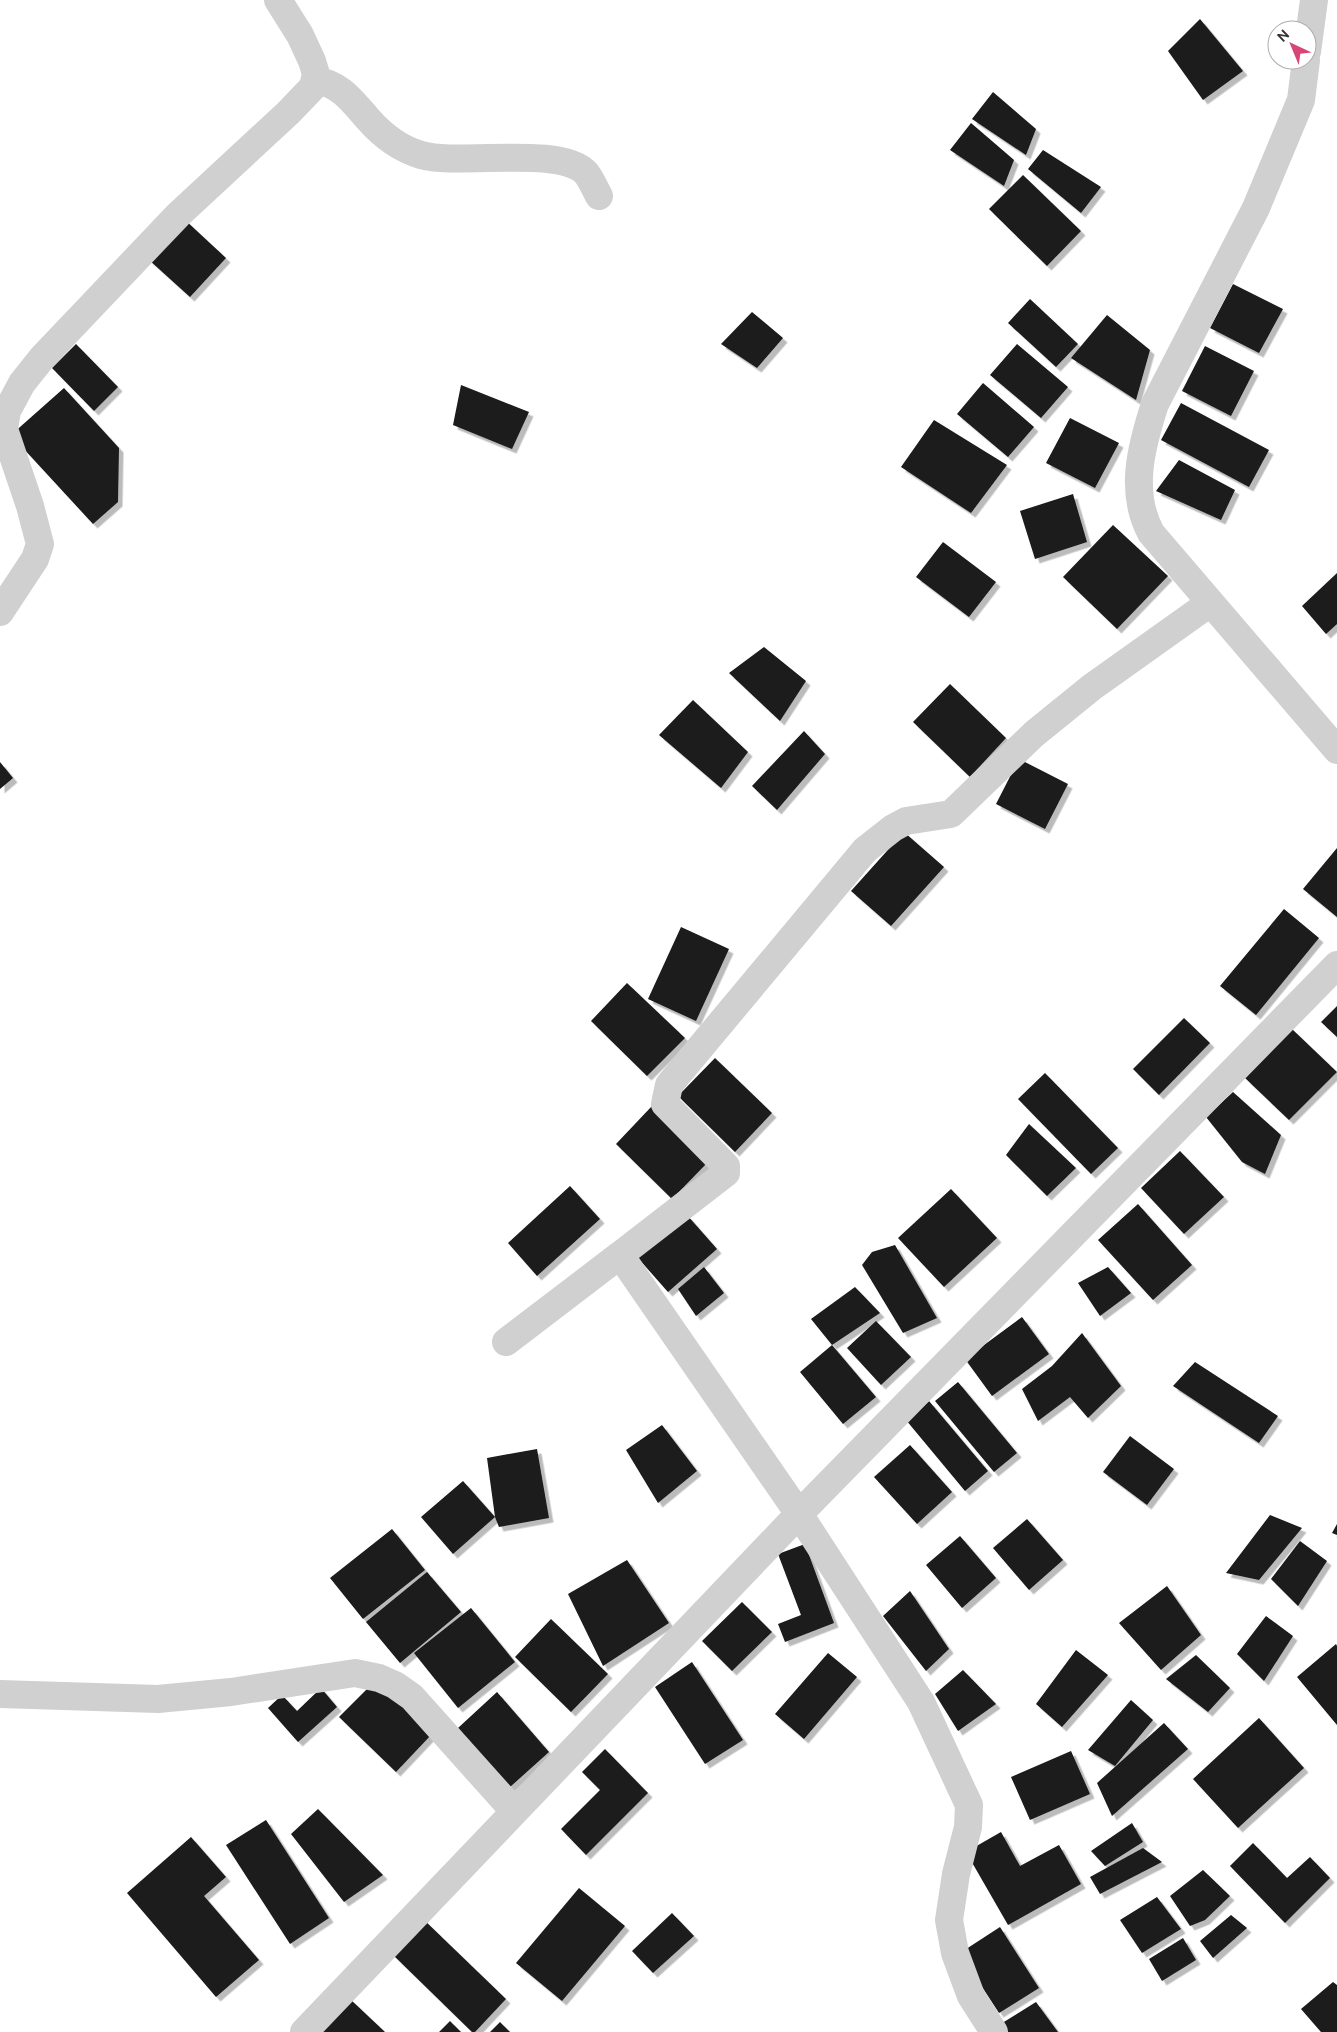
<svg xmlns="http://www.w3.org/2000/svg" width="1337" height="2032" font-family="Ubuntu,sans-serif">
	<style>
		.building { fill: #1a1a1a; filter: url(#shadow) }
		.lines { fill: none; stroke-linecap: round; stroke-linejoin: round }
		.minor { stroke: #d0d0d0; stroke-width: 28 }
	</style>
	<defs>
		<filter id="shadow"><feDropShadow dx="4.5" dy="4.5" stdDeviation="0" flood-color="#0004"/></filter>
	</defs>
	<rect width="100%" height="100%" fill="#fff"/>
	<path class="building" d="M1200 19 1243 71 1203 100 1168 51Z
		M993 92 1036 129 1026 155 972 119Z
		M971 123 1014 160 1004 186 950 150Z
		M1043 150 1101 187 1081 213 1028 169Z
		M1023 175 1081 231 1047 266 989 209Z
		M184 219 226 258 190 297 148 259Z
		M1233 284 1283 309 1259 353 1210 328Z
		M1030 299 1078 344 1056 367 1008 323Z
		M752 312 783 338 757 368 721 344Z
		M1107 315 1150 350 1136 400 1071 358Z
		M76 344 118 387 94 411 52 368Z
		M1017 344 1068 387 1041 418 990 375Z
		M1205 346 1254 371 1231 416 1182 391Z
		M983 383 1034 427 1008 457 957 414Z
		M461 385 529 412 512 449 453 425Z
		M64 388 119 448 118 502 93 524 11 435Z
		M1181 403 1269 450 1249 487 1161 440Z
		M1070 418 1119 443 1095 488 1046 463Z
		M934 420 1007 465 971 513 901 467Z
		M1179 460 1235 490 1221 520 1156 491Z
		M1073 494 1087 542 1035 559 1020 511Z
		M1113 525 1168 576 1117 629 1063 577Z
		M943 542 996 582 969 617 916 577Z
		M1337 573V624L1326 634 1302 606Z
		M764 647 806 681 780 721 729 673Z
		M950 684 1006 738 970 777 913 722Z
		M693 700 748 752 721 788 659 735Z
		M804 731 825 754 777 810 752 786Z
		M1019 759 1068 784 1045 829 996 804Z
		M0 762 13 778 0 789Z
		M904 832 944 867 891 926 851 891Z
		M1337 848V917L1303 889Z
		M1284 909 1319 938 1256 1015 1220 986Z
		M681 927 729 949 696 1021 648 999Z
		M627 983 685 1038 647 1076 591 1021Z
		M1337 1006V1037L1321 1022Z
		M1184 1018 1210 1043 1159 1095 1133 1069Z
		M1292 1029 1337 1072 1289 1120 1245 1078Z
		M715 1058 772 1113 735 1152 678 1096Z
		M1045 1073 1118 1148 1091 1174 1018 1099Z
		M1233 1092 1281 1135 1265 1174 1242 1162 1206 1117Z
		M652 1106 709 1161 672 1199 616 1144Z
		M1029 1124 1076 1168 1047 1196 1006 1155Z
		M1180 1151 1224 1197 1184 1234 1141 1188Z
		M570 1186 600 1219 537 1276 508 1243Z
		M951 1189 997 1238 944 1287 898 1238Z
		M1138 1204 1192 1265 1153 1300 1098 1240Z
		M687 1215 717 1249 668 1292 638 1258Z
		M895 1245 937 1318 903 1333 862 1265 872 1252Z
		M704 1267 724 1293 696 1316 678 1289Z
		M1108 1267 1131 1293 1100 1316 1078 1283Z
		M855 1287 880 1313 832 1345 811 1319Z
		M1022 1317 1049 1354 992 1396 965 1359Z
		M876 1321 911 1357 881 1385 847 1348Z
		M1082 1333 1121 1386 1088 1418 1070 1397 1038 1421 1022 1389 1052 1366Z
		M832 1345 876 1397 843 1424 800 1372Z
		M1195 1362 1278 1416 1259 1443 1173 1386Z
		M958 1382 1017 1453 994 1472 935 1401Z
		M929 1401 988 1471 965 1491 906 1420Z
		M662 1425 697 1471 658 1503 626 1450Z
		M1130 1436 1174 1469 1147 1505 1103 1472Z
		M910 1445 952 1492 917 1524 874 1477Z
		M537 1449 549 1518 499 1527 495 1517 487 1458Z
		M463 1481 495 1517 453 1554 421 1517Z
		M1270 1515 1302 1528 1259 1580 1226 1573Z
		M1027 1519 1063 1560 1029 1590 993 1548Z
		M1337 1524V1535L1332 1533Z
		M392 1529 425 1570 363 1619 330 1578Z
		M960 1536 996 1578 962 1608 926 1565Z
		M1300 1541 1327 1561 1298 1606 1271 1579Z
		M805 1544 834 1623 785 1642 778 1624 801 1615 778 1554Z
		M627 1560 669 1623 603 1666 568 1594Z
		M427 1572 461 1612 400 1663 366 1622Z
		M1167 1586 1201 1635 1161 1670 1119 1623Z
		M910 1591 949 1649 926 1671 883 1616Z
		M742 1602 772 1632 732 1671 702 1641Z
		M471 1608 515 1662 458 1708 414 1653Z
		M1266 1616 1293 1636 1264 1681 1237 1654Z
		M551 1619 608 1674 571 1712 515 1657Z
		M1336 1644 1337 1646V1725L1297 1677Z
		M1076 1650 1108 1675 1062 1727 1036 1704Z
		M828 1653 857 1677 804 1739 775 1714Z
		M1196 1655 1230 1688 1208 1712 1166 1679Z
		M692 1662 743 1740 705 1764 655 1687Z
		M963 1670 996 1704 958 1731 935 1694Z
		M376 1680 432 1734 396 1772 339 1717Z
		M321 1688 337 1707 298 1742 268 1708 282 1695 297 1711Z
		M497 1692 549 1752 510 1787 458 1728Z
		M1131 1700 1153 1720 1115 1766 1088 1750Z
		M1259 1718 1304 1768 1238 1828 1193 1779Z
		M1164 1723 1188 1749 1112 1816 1097 1783Z
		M605 1749 648 1793 586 1855 561 1829 600 1790 582 1772Z
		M1071 1751 1090 1794 1030 1820 1011 1777Z
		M318 1809 383 1875 344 1902 291 1834Z
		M266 1820 329 1918 290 1944 226 1845Z
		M1132 1823 1143 1842 1105 1866 1091 1851Z
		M1001 1832 1020 1866 1059 1845 1081 1884 1008 1925 966 1852Z
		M191 1837 226 1877 204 1896 259 1960 216 1997 127 1893Z
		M1253 1843 1287 1878 1310 1857 1330 1878 1285 1923 1230 1866Z
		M1143 1848 1162 1862 1100 1894 1090 1877Z
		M1203 1870 1230 1896 1205 1920 1190 1926 1170 1896Z
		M579 1888 625 1926 562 2001 516 1963Z
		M1157 1897 1181 1929 1142 1953 1120 1920Z
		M672 1913 694 1936 653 1973 632 1951Z
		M1231 1915 1247 1928 1213 1958 1200 1941Z
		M422 1918 506 1999 475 2032H472L389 1951Z
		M1000 1927 1039 1988 999 2013 960 1953Z
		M1183 1938 1196 1960 1162 1981 1149 1959Z
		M1333 1982 1337 1985V2032H1321L1301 2009Z
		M350 1999 385 2032H319Z
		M1036 2002 1058 2032H1003L999 2025Z
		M450 2021 461 2032H439Z
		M500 2022 510 2032H490Z"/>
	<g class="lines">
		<path class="minor" d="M1307 52 1314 0
			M1306 60 1301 100 1256 208 1155 404C1141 447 1129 492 1151 533L1337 750
			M315 80C341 84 352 101 368 119 382 135 401 149 421 155 459 166 560 145 586 173 591 179 595 189 599 196
			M0 612 35 559 40 544 30 506 4 429 7 411 22 383 42 358 178 215 288 113 313 87 316 74 312 61 300 35 278 0
			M506 1342 620 1255
			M0 1694 158 1699 231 1692 355 1673 379 1678 395 1685 412 1697 514 1811
			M304 2032 799 1514 1337 965
			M994 2032 971 1996 955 1953 949 1920 956 1874 968 1827 969 1805 921 1702 799 1514 620 1255 726 1173V1166L665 1104 669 1085 865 850 893 828 906 821 951 814 1034 734 1092 687 1210 603"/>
	</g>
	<g transform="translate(1292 45) rotate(316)"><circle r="24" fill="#ffffff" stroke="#adadad"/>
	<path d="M0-4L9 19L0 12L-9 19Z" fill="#d84677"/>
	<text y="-8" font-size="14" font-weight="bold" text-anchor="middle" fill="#333333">N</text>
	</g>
</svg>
